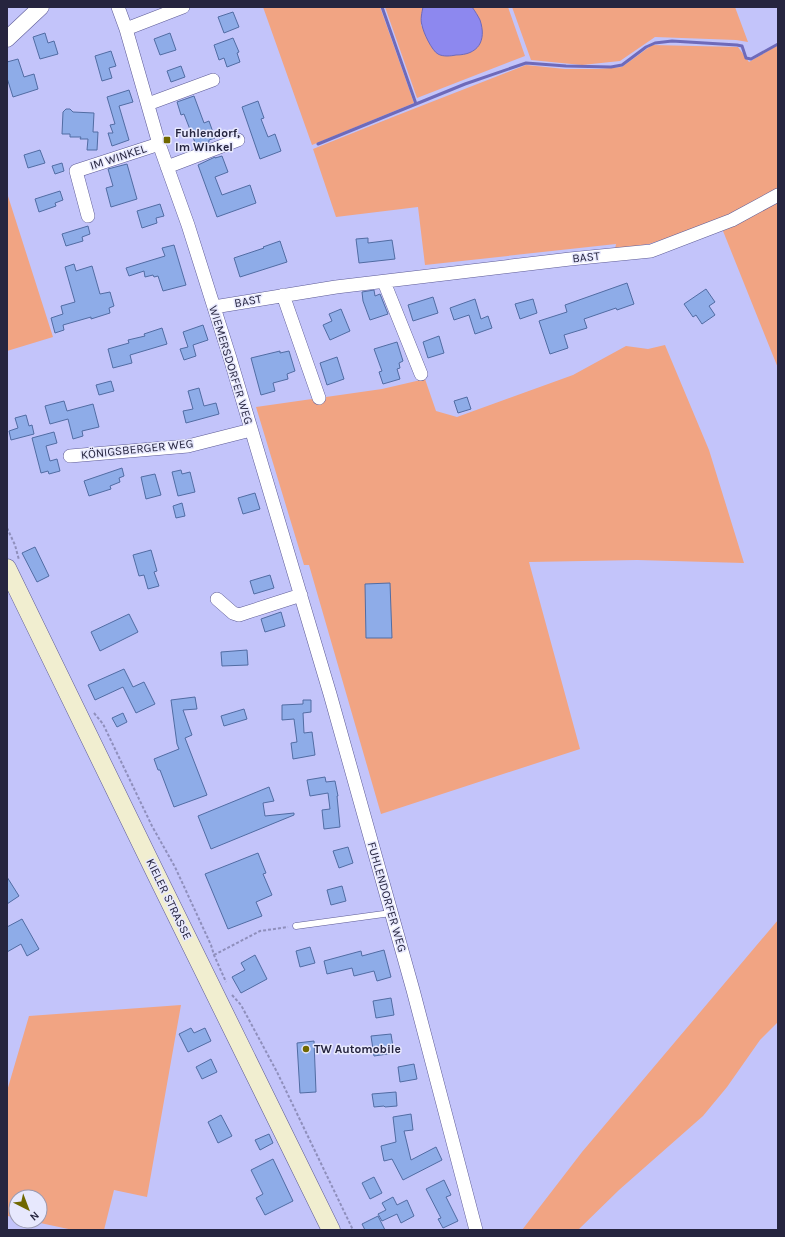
<svg xmlns="http://www.w3.org/2000/svg" width="785" height="1237" font-family="Karla,sans-serif">
	<style>
		.green { fill: #f1a483 }
		.water { fill: #8d88ef; stroke: #6e6aba }
		.lines { fill: none; stroke-linecap: round; stroke-linejoin: round }
		.stream { stroke: #6e6aba; stroke-width: 3 }
		.building { fill: #8eace8; stroke: #516ca3 }
		.service-casing { stroke: #5d5b96; stroke-width: 7 }
		.minor-casing { stroke: #5d5b96; stroke-width: 14 }
		.tertiary-casing { stroke: #5d5b96; stroke-width: 17 }
		.secondary-casing { stroke: #5d5b96; stroke-width: 19 }
		.path { stroke: #8f8fbc; stroke-width: 2; stroke-dasharray: 3 2; stroke-linecap: butt }
		.service { stroke: #fff; stroke-width: 6 }
		.minor { stroke: #fff; stroke-width: 13 }
		.tertiary { stroke: #fff; stroke-width: 16 }
		.secondary { stroke: #f1eed0; stroke-width: 18 }
		.poi-dot { fill: #706800; stroke: #e7e8fd; stroke-width: 1.5 }
		.labels { text-anchor: middle; stroke-width: 3; stroke-linejoin: round; paint-order: stroke }
		.poi-label { font-size: 12px; font-weight: bold; fill: #26253f; stroke: #e7e8fd; text-anchor: start }
		.street-label { font-size: 12px; fill: #26253f; stroke: #e7e8fd }
	</style>
	<rect width="100%" height="100%" fill="#c3c4fa"/>
	<path class="green" d="M263 7H380L414 103 312 145Z
		M385 7H423L421 25 439 55H461L479 19 472 7H508L525 56 417 98Z
		M512 7H735L748 42 736 40 655 37 620 61 582 65 531 60Z
		M652 45 738 47 749 62 778 45V192L729 217 649 244 615 249 616 244 425 265 418 207 336 217 313 149 398 115 526 65 565 69H599L622 67Z
		M7 193 53 337 7 351Z
		M778 201V368L723 231Z
		M665 345 709 450 744 563 637 560 529 562 580 749 381 814 309 565H304L256 407 382 389 425 379 436 411 457 417 573 375 626 346 648 349Z
		M778 920V1022L760 1040 727 1087 703 1116 619 1190 578 1230H522L582 1152Z
		M181 1005 147 1197 114 1190 104 1230H73L31 1221H40V1197H16V1218L8 1216 7 1221V1091L29 1016Z"/>
	<path class="water" d="M423 7H472C475 11 478 16 480 20 487 41 478 55 456 55 451 56 443 57 438 54 432 51 423 32 422 25 420 20 422 12 423 7Z"/>
	<g class="lines">
		<path class="stream" d="M382 7 416 104
			M318 144 465 84 526 63 566 66 611 67 622 65 646 47 655 43 672 41 737 45 742 46 746 58 751 59 778 44"/>
	</g>
	<path class="building" d="M233 12 239 27 224 33 218 17Z
		M45 33 48 43 54 41 58 54 40 59 33 37Z
		M170 33 176 50 160 55 154 39Z
		M233 38 239 52 237 53 240 62 227 67 224 58 219 60 214 45Z
		M111 51 116 66 109 68 112 78 102 81 95 56Z
		M18 59 24 77 34 74 38 89 13 97 7 78V62Z
		M181 66 185 77 171 82 167 71Z
		M129 90 133 102 119 106 129 140 112 146 108 133H113L110 125 115 124 107 97Z
		M194 96 204 123 209 121 215 138 209 140V142L197 147V145H196L184 114 181 115 177 102Z
		M258 101 264 118 261 119 268 137 275 134 281 151 260 159 242 107Z
		M66 109H70L73 112 94 113 93 132H98L97 150H87L88 139H80L81 137H70V134H62L63 112Z
		M40 150 45 163 28 168 24 155Z
		M222 156 228 172 215 177 222 195 250 185 256 203 217 217 198 165 215 157V158Z
		M62 163 64 171 55 174 52 166Z
		M127 164 137 199 111 207 106 188 113 186 108 169Z
		M60 191 63 200 55 203 56 206 39 212 35 199Z
		M160 204 164 216 156 218 157 223 142 228 137 211Z
		M88 226 90 234 82 237 83 241 66 246 62 234Z
		M368 238V243L392 240 395 259 359 263 356 239Z
		M280 241 287 262 240 277 234 258 264 248 263 247Z
		M174 245 186 285 163 291 158 276 154 277 153 275 145 277 144 271 129 276 126 268 165 256 162 248Z
		M74 264 76 271 92 266 100 294 110 292 114 306 109 308 110 313 91 319V317L63 325 64 330 55 333 51 318 63 314 61 306 75 302 65 267Z
		M627 283 634 304 617 310 616 308 584 319 587 328 564 335 568 348 550 354 539 321 567 312 565 305Z
		M706 289 715 302 709 306 715 315 702 324 696 315 693 317 684 304Z
		M374 290 375 296 380 294 388 314 370 320 363 301 362 292Z
		M433 297 438 313 413 321 408 305Z
		M475 299 481 319 488 316 492 328 475 334 469 315 454 320 450 308Z
		M533 299 537 313 520 319 515 304Z
		M341 309 350 331 330 340 323 325 332 321 329 314Z
		M203 325 208 340 193 345 196 356 184 360 180 349 188 347 183 332Z
		M162 328 167 344 130 355 132 363 113 368 108 349 129 343 128 340 145 336 144 334Z
		M439 336 444 353 428 358 423 342Z
		M397 342 403 361 399 363 400 368 397 369 400 379 383 384 379 372 382 371 374 349Z
		M280 351V353L289 351 295 371 287 374 288 379 273 383 275 391 261 395 251 358Z
		M337 357 344 379 327 385 320 363Z
		M111 381 114 391 99 395 96 385Z
		M199 388 204 406 216 403 219 414 186 423 183 411 193 409 188 391Z
		M467 397 471 409 458 413 454 401Z
		M64 401 67 411 93 404 99 427 82 431 83 436 73 439 68 419 50 424 45 406Z
		M26 415 29 426 32 425 34 434 11 440 9 431 18 428 15 418Z
		M54 432 57 443 46 446 50 461 57 459 60 471 49 474 48 471 41 473 32 438Z
		M122 468 124 476 119 478 120 482 110 486 111 489 89 496 84 481Z
		M181 470 182 474 190 472 195 492 178 496 172 472Z
		M155 474 161 495 146 499 141 477Z
		M255 493 260 509 243 514 238 498Z
		M182 503 185 516 176 518 173 506Z
		M35 547 49 576 37 582 22 553Z
		M151 550 157 571 154 572 159 586 148 589 144 575 139 576 133 555Z
		M270 575 274 588 254 594 250 581Z
		M390 583 392 638H366L365 584Z
		M281 612 285 626 265 632 261 619Z
		M129 614 138 632 100 651 91 632Z
		M247 650 248 665 222 666 221 652Z
		M124 669 133 687 144 682 155 704 136 713 123 687 95 700 88 685Z
		M195 697 197 709 183 710 192 735 185 738 207 795 174 807 160 770H158L154 759 179 749 177 744 171 700Z
		M303 700H311V712L303 713 304 733 312 732 315 755 293 759 291 743 297 742 294 719 282 720V705L303 704Z
		M244 709 247 719 224 726 221 716Z
		M123 713 127 722 117 727 112 718Z
		M325 777 326 782 335 781 338 796H337L340 827 324 829 322 810 330 809 328 793 310 796 307 780Z
		M269 787 274 801 263 803 265 816 294 813V815L211 849 198 816Z
		M348 847 353 863 339 868 333 851Z
		M258 853 266 873 263 874 272 895 256 902 262 916 228 929 205 874Z
		M7 877 19 896 7 904Z
		M342 886 346 901 331 905 327 890Z
		M22 919 39 949 27 956 21 944 7 952V927Z
		M310 947 315 963 300 967 296 951Z
		M384 950 391 977 377 981 374 971 354 976 352 968 327 974 324 961 361 951 362 956Z
		M255 955 267 979 241 993 232 977 245 970 241 963Z
		M391 998 394 1015 376 1018 373 1001Z
		M191 1028 194 1033 205 1028 211 1041 188 1052 179 1034Z
		M391 1034 394 1053 374 1056 371 1036Z
		M314 1041 316 1092 300 1093 297 1043Z
		M211 1059 217 1072 202 1079 196 1067Z
		M414 1064 417 1079 400 1082 398 1067Z
		M396 1092 397 1106 385 1107 384 1106 374 1107 372 1094Z
		M411 1114 413 1130 404 1131 411 1160 436 1147 442 1160 403 1180 392 1159 384 1161 381 1146 396 1142 393 1117Z
		M221 1115 232 1136 218 1143 208 1122Z
		M269 1134 273 1143 260 1150 255 1140Z
		M273 1159 293 1201 265 1215 256 1198 263 1194 251 1170Z
		M374 1177 382 1193 370 1199 362 1183Z
		M444 1180 451 1195 446 1197 458 1221 443 1228 438 1219 441 1218 426 1189Z
		M393 1197 397 1205 407 1200 414 1216 401 1223 397 1214 382 1221 378 1214 386 1210 382 1203Z
		M378 1216 385 1230H365L362 1224Z"/>
	<g class="lines">
		<g class="service-casing">
			<path id="service" d="M296 926 391 913"/>
		</g>
		<g class="minor-casing">
			<path id="minor" d="M118 7 126 29 159 144 188 225 230 358 330 694 413 990 476 1230
				M126 29 183 7
				M148 104 213 80
				M167 167 238 140
				M88 216 76 171 159 144
				M384 282 421 374
				M283 295 319 398
				M214 307 336 287 570 259 651 251 732 220 778 195
				M70 456 188 446 251 430
				M217 599 233 613 239 615 301 595"/>
		</g>
		<g class="tertiary-casing">
			<path id="tertiary" d="M7 39 41 7"/>
		</g>
		<g class="secondary-casing">
			<path id="secondary" d="M7 568 156 874 331 1230"/>
		</g>
		<path class="path" d="M7 528 15 545 19 560
			M94 713 103 724 152 826 175 867 211 945 214 955 226 982
			M214 955 260 931 288 927
			M232 995 241 1005 277 1072 353 1230"/>
		<use href="#service" class="service"/>
		<use href="#minor" class="minor"/>
		<use href="#tertiary" class="tertiary"/>
		<use href="#secondary" class="secondary"/>
	</g>
	<g class="poi-dot">
		<rect x="163" y="136" width="8" height="8" rx="2"/>
		<circle cx="306" cy="1049" r="4"/>
	</g>
	<g class="labels">
		<g class="poi-label">
			<text x="175" y="137">Fuhlendorf,<tspan x="175" dy="14">Im Winkel</tspan></text>
			<text x="314" y="1053">TW Automobile</text>
		</g>
		<g class="street-label">
			<text transform="translate(118 157) rotate(-18)" y="4">IM WINKEL</text>
			<text transform="translate(586 257) rotate(-6)" y="4">BAST</text>
			<text transform="translate(248 301) rotate(-10)" y="4">BAST</text>
			<text transform="translate(231 365) rotate(73)" y="4">WIEMERSDORFER WEG</text>
			<text transform="translate(137 449) rotate(-6)" y="4">KÖNIGSBERGER WEG</text>
			<text transform="translate(387 897) rotate(74)" y="4">FUHLENDORFER WEG</text>
			<text transform="translate(169 899) rotate(64)" y="4">KIELER STRASSE</text>
		</g>
	</g>
	<rect width="785" height="1237" fill="none" stroke="#26253f" stroke-width="16"/>
	<g transform="translate(28 1209) rotate(138)"><circle r="19" fill="#e7e8fd" stroke="#9a9ab1"/>
	<path d="M0-3L7 15L0 10L-7 15Z" fill="#706800"/>
	<text y="-6" font-size="11" font-weight="bold" text-anchor="middle" fill="#26253f">N</text>
	</g>
</svg>
